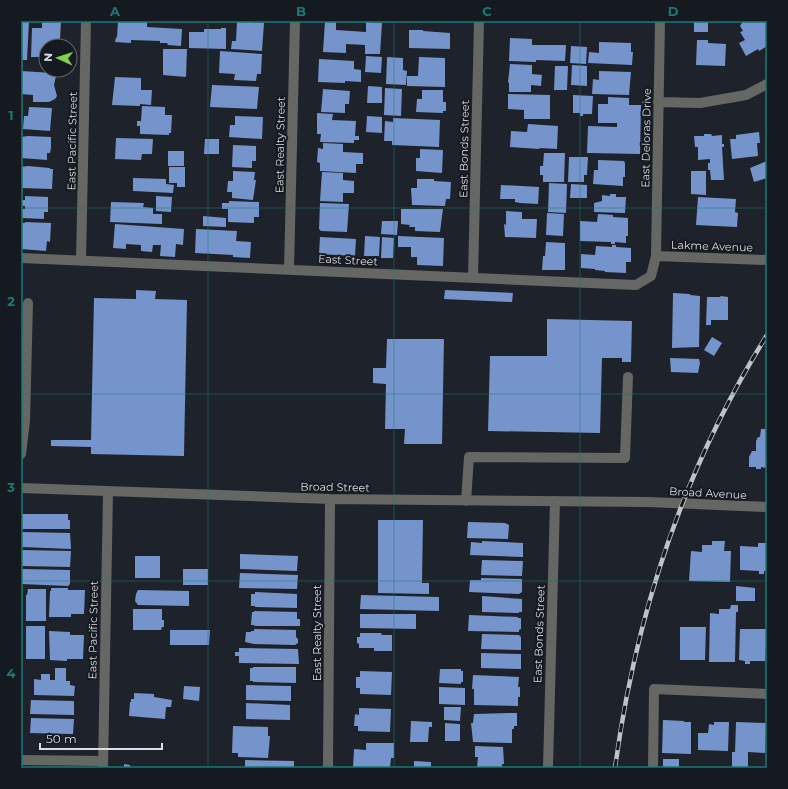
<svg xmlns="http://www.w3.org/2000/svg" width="788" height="789" font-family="Montserrat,sans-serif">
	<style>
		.building { fill: #7694cc }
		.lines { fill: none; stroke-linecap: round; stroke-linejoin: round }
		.minor { stroke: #656764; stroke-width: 10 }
		.rail-casing { stroke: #bfc3c8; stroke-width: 4.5 }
		.rail { stroke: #151920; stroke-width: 3; stroke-dasharray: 9; stroke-linecap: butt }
		.grid { fill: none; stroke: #197b74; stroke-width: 1; stroke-opacity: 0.55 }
		.labels { text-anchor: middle; stroke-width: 4; stroke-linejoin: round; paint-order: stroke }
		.street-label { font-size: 11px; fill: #dadde2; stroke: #151920 }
		.neatline { fill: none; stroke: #197b74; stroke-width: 1.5 }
		.grid-label { font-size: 13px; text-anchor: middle; font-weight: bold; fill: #197b74 }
	</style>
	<rect width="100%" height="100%" fill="#1e222a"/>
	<path class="building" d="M21 21H29L27 60H21Z
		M42 21H61L60 40 59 39V46H46V57H31L32 28H42Z
		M118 21H147V27L182 29 181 46 168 45 167 43H160V41L131 40V43L115 42 116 37 117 38Z
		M237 21 264 23 262 51 231 49 232 41H236Z
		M325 21H336V30L366 32V22L382 23 380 54H365V45L346 44V53L323 52Z
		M694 21H708V32H694Z
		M743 21H765L767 24V46L759 51 758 49 746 56 739 43 745 40 740 32 743 31 740 26Z
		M221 28H226V49L189 48V32H204V29H221Z
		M409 30H423V31L450 33V49L409 48Z
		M510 38 532 39V45H566L565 61 536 60V62L509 61Z
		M697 40H708V43L726 44 725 66 696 65Z
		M599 42 631 43V52H633L632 65 588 63 589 52 599 53Z
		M571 46 587 47 586 64 570 63Z
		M163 49H187L186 77 163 75Z
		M220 51 262 54 261 74H257L256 81 234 80 235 74 219 73Z
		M366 56 382 57 381 73 365 72Z
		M387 57 403 58V70L407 71 406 85 386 84Z
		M419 57 445 58V87L407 86V76H418Z
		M319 59 354 61V69L361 70V82L345 81V83L318 82Z
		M510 64 532 65V74L542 75 541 86 531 85V92H509V83L508 82Z
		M572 65 587 66V86L571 85Z
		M555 66H568L567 90H554Z
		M21 71 53 73 56 76 54 85 57 96 55 99 49 102H33V95L21 94Z
		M599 71 631 72 629 95 592 94 593 79 599 80Z
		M115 77 141 78V90H152L151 105 140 104V106L112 105Z
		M212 85 259 87 257 109 210 107Z
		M368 86 382 87V103H367Z
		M385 88 402 89 401 116 384 115Z
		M323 89 350 91 349 104H345V113L321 112Z
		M422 90H443V102H446V111H443V113L416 112 417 99H422Z
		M508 94 550 95V119H524V110L508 109Z
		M573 95 593 96 592 114H583V116H580V113H573Z
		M608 97 629 98V105H641L640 154 587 153 588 126 617 127V123H598V104H608Z
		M142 106 165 107V115H172L171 133H169V135L140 134V126H137V121H141Z
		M29 107 52 108 50 131 23 129 24 116H28Z
		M317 113 333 114 332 120 356 121 355 136H359V140H354V143L320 142 321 134H317Z
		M235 116 263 117 262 139 229 137 230 125H235Z
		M367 116 382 117V133L366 132Z
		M393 118 440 120 439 147 392 145V141H384L385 121 393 122Z
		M528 124 558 126 557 149 540 148 539 149 510 147 511 131 527 132Z
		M759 132 760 143H757L758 156 732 159 730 139H736V135Z
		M704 134H711L712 136 722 135V144H724V147H722L724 180H711L710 170H708V163H710V159L698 160V147H695L694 136H704Z
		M28 136 51 137V148L50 153H47V160L21 158V137Z
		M116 138 153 139 152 154H142L141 160 115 159Z
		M205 139H219V154H204Z
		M323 143 343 144V152L363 153V164H356V173L320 171V163L317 162 318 148 323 149Z
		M233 145 256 146V161H252V168L232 167Z
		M420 149 443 150 442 173 416 171V158H420Z
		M168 151H184V166H168Z
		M544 153H565L564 182H543V175H540V166H543Z
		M569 157H588L587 175H584V182H568Z
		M598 160 624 161 625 163V177H623V186L593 184 594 170H598Z
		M767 161V178L754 182 750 168Z
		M28 166 50 168V169H53L52 189 21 188V167Z
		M169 167H185V187H177V183H169Z
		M233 171 255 172 254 180H256L253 200 232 198V192H227L228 181H233Z
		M691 171H706V195L691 194Z
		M322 172 343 173V180L354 181V193H343V202L320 201Z
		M133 178 166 179V184L174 185 173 193 133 191Z
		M417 179H434V181L451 182 450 199H446L445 206 412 205 411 188H417Z
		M549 183 567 184 566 213 548 212Z
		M571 184 587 185V198H570Z
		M501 185 539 187 538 204 520 203 515 202V199H500Z
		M610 194H616V197H626L625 213 594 212V203L602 201V195L610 196Z
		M25 196 48 197V212H44V219L21 218V209H25V206H21V200H25Z
		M156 196 172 197 171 212 156 211Z
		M698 197 736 199 735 212 738 213 737 227 696 225Z
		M229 201 259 202V217H254V223L228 222V209H222V203H229Z
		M111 202 144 203 143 207 153 208V214H162V224L110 222Z
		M320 203 349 204 347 232 321 231 319 229Z
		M401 209H443L440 232 415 231V227H409L410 225 401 224Z
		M506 211 522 212V219H537L536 238 505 237 504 224 506 225Z
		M547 213 564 214 563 236 546 235Z
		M598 214 613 215V217L628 218V236H626V243L615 242V244H611V242L580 241V221L597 222Z
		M203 216 226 218V227L203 226Z
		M382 221H398L397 235 381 234Z
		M25 222 51 223 50 242 47 241 46 251 21 249V223H25Z
		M115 224 184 229 183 245 176 244 175 257 160 256 161 245H153L152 252 141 251V245L126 244V249L113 248Z
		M196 229 237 231 236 241 251 242 250 258 233 257V255L195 253Z
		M365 236 380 237 379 256H364Z
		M398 236 444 238 443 266 417 265V257H411V247H398Z
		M320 237 356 239 355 256 319 254Z
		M382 237 394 238 393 258H381Z
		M546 242 565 243V270H542L543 256H545Z
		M612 245H616V247L631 248V262H626V273L605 272V271L595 270V269L581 268V254L595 255 596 246 612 247Z
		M136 290 156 291 155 299 187 300 184 456 91 454V447L51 446V440H91L94 298 136 299Z
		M445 290 513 293 512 302 444 299Z
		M673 293 690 294V295L700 296 699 347 672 348Z
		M721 296 728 297V320H711V325H706L707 297H720Z
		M547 319 632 321 631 362H622V358H602L600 433 488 431 490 356H547Z
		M712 337 722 343 714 356 704 350Z
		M387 339H444L442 444H404L405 429H385L386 384 373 383V368H386Z
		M670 358 699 359 700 363 698 373 671 372Z
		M761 429H767V468L761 467V469H756V467H749V457L752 451H756V441L758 437H760Z
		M21 514H68V520H70V529H21Z
		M378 520H423L422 583H429V594L378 593Z
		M468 522 505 523 509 525 508 539 467 538Z
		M22 532 70 533 71 549 22 547Z
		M482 541 523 543V557L470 555 471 542 482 543Z
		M712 541H725L724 551H731L730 582 689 581 691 551 702 552V545H712Z
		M758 543H767V571H764V574H759V571L740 570V546L758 547Z
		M22 550 71 551 70 567 21 566Z
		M240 554 298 556 297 571 240 569Z
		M135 556H160V578H135Z
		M482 560 523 561 522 576 481 575Z
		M22 569 70 570V584L68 586 21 584Z
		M183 569H208V585H183Z
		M240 573 298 575 297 589 239 588Z
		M481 578 522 579V592L519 594 469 592 470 580H481Z
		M736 586 755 588V601H736Z
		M51 588H68V590H85L84 614H71V617H49L50 591H51Z
		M28 589H46V621H26V595H27Z
		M138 590 189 591V606L138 605 135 601 136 594Z
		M255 592 297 594V608L255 607V606H251V594H255Z
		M361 595 439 597V611L360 609Z
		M482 596 522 599V612H519V613L482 612Z
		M731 605H738V612H736L735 662H709L710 613 719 614V609H730Z
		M133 609H162V620H164V627H162L161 630H133Z
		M254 611 297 612V619H300V626H254L255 625H251L252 612H254Z
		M360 614H416V629L360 628Z
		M469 615 518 617V618H521V629L519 630V632L468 631Z
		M26 626H45V659H26Z
		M680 627H706L705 660H680Z
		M254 629 296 630V637L298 639V643L295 645 254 644 245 642 246 632H251V631H254Z
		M740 629H767L765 661H750V664H745V661L739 660Z
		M170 630H210L209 645H170Z
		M49 631 70 632V635H84L83 659H67V661L50 660Z
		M360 633H381L382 635H392V651H374V648H359V644L357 643V637H360Z
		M482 634 519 635 521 637V650L481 649Z
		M239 648 298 649 299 664 239 663V656H235V652H239Z
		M481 653 521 654V669L481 668Z
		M253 667H296V683L253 682V681H250V668H253Z
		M55 668H66V681H70V685L75 686 74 696 34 695V679L41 680V674H50V680H55Z
		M440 669H461V671H463V682H461V684L439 683Z
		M360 671 392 672 391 695 360 694V688H356V677H360Z
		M473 675 519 677 518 687H520V697H518V706L474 705V689H472Z
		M246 685 291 686V701L246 700Z
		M184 686 200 687 199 701 183 699Z
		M439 687 465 688V705L439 704Z
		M134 693 154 694V697L172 700 171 707H166L165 719 129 716 130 702H131V699H134Z
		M31 700 74 701V715L30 714Z
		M246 703 290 705V720L246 719Z
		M444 707H461L460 721 444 720Z
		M359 708 391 709 390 732 358 731V726H354L355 714 359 715Z
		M511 713H517V726H514V729H512V743L473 742 471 723H473L474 714Z
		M31 718 74 719 73 734 30 733Z
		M663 720 684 721V722H691V754L662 753Z
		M411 721 432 722V727H429L428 742H410Z
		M714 722H729L728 751 698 750V733H708L709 724 714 725Z
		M736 722 766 723 765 753 748 752V768H732V752H735Z
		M445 723 460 724V741H445Z
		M233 726 268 727V736H270L268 758 238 757V753H232Z
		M366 743H394V758H391L390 768H353L354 749 366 750Z
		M475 746 503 747 504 764H502V768H477L478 757H475Z
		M663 759H679V768H663Z
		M245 760 294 761V768H245Z
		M414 761 431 762V768H414Z
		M124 764 130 765V768H124Z"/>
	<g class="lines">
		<path class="minor" d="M658 102 700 103 746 95 767 84
			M656 256 767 260
			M21 258 636 285 651 276 656 256 660 21
			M81 261 86 21
			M289 269 295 21
			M473 278 479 21
			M21 454 25 421 28 303
			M21 488 330 499 648 502 767 507
			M466 501 469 457 625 458 628 377
			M21 760 103 761
			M103 768 108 492
			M328 768 330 499
			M548 768 555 501
			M653 768 654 689 767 694"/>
		<g class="rail-casing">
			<path id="rail" d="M615 768C636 612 684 468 767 335"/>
		</g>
		<use href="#rail" class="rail"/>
	</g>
	<path class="grid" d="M208 21V768M394 21V768M580 21V768M21 208H767M21 394H767M21 581H767"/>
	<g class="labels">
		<g class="street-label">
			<text transform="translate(646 138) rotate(-89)" y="4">East Deloras Drive</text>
			<text transform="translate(72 141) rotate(-89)" y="4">East Pacific Street</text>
			<text transform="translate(280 145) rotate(-89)" y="4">East Realty Street</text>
			<text transform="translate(464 149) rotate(-89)" y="4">East Bonds Street</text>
			<text transform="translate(712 246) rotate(2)" y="4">Lakme Avenue</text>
			<text transform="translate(348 260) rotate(3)" y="4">East Street</text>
			<text transform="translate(335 487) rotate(1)" y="4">Broad Street</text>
			<text transform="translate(708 493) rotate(3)" y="4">Broad Avenue</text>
			<text transform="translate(93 630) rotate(-89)" y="4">East Pacific Street</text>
			<text transform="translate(317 633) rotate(-90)" y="4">East Realty Street</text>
			<text transform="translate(539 634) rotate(-88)" y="4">East Bonds Street</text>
		</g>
	</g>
	<rect width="788" height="789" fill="none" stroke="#151920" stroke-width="44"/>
	<g transform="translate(58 58) rotate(273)"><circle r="19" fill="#151920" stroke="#64676e"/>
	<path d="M0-3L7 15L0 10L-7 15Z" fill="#81d050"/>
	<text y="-6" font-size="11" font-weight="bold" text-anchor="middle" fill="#dadde2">N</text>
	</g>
	<path d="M40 743v6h122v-6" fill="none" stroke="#dadde2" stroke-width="2"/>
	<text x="46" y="743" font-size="12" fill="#dadde2" stroke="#151920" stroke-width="3" paint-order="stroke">50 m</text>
	<rect x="22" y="22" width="744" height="745" class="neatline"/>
	<g class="grid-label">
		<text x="115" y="16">A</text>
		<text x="301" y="16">B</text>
		<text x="487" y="16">C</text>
		<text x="673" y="16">D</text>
		<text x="11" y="120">1</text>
		<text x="11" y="306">2</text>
		<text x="11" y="492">3</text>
		<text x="11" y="678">4</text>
	</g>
</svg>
